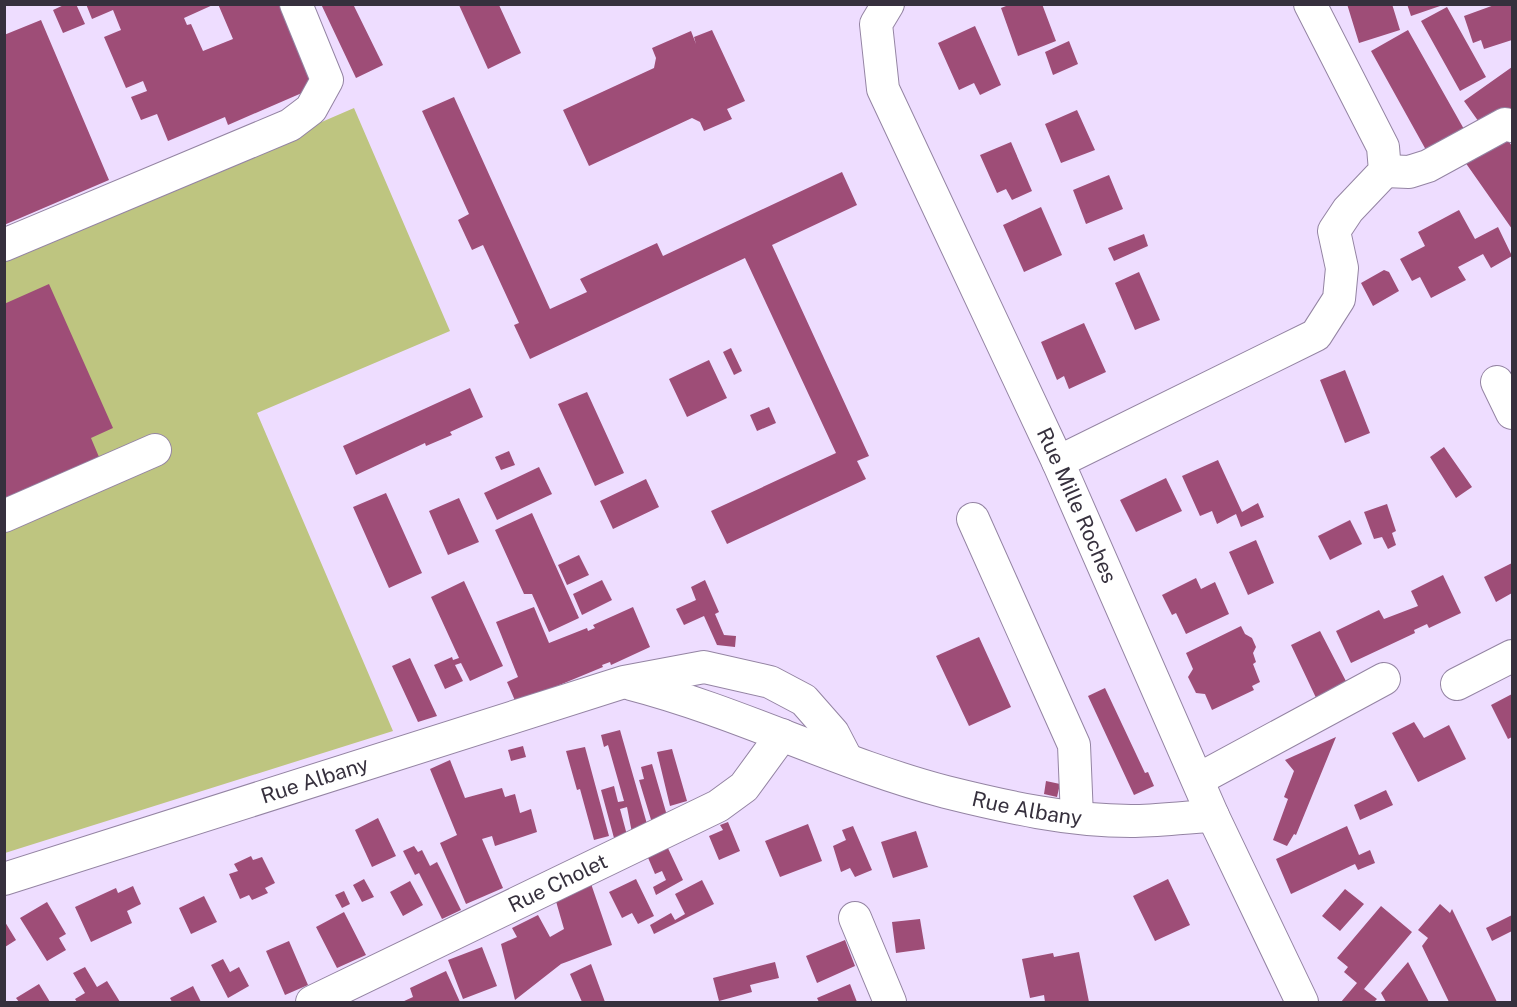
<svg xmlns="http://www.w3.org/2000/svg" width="1517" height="1007" font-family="'Public Sans',sans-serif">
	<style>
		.green { fill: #bec580 }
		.building { fill: #9e4d77 }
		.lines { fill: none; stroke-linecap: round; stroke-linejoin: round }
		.minor-casing { stroke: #9484a3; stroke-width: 34 }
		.minor { stroke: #fff; stroke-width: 32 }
		.labels { text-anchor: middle; stroke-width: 6; stroke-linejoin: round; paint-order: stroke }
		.street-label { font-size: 21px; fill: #36303d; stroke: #f6effd }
	</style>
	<rect width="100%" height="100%" fill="#edf"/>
	<path class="green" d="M354 108 450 331 257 413 393 731 5 853V259Z"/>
	<path class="building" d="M66 4H76L85 24 63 33 53 10Z
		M86 4H215L184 18 187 25 191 24 203 51 233 39 218 4H283L318 86 228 125 225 117 168 141 157 114 141 120 131 97 147 91 143 81 126 88 104 37 121 30 113 10 92 19Z
		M321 4H353L383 65 356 78Z
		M1011 4H1042L1056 41 1018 56 1001 8Z
		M1347 4H1392L1400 30 1359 43Z
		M1407 4H1443V5L1411 16Z
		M1497 4H1512V40L1484 49 1481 40 1473 43 1464 16Z
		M459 5H499L521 53 488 69Z
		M1447 7 1486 77 1460 91 1421 21Z
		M41 20 109 180 4 225V35Z
		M975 26 1001 85 980 95 974 83 959 90 938 43Z
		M712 30 745 101 727 109 732 119 704 131 700 122 692 118 589 166 563 110 654 68 656 58 652 48 691 31 696 44 694 37Z
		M1408 30 1469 138 1431 159 1371 51Z
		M1069 41 1078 64 1053 75 1045 52Z
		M1512 67V114L1481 125 1464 101Z
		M454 97 550 309 587 292 580 279 657 243 663 256 842 172 857 205 772 245 869 456 857 461 866 479 727 544 711 511 836 453 745 258 530 359 514 325 519 323 483 245 472 250 458 220 469 214 422 111Z
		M1077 110 1095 150 1061 163 1045 124Z
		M1504 135 1512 146V229L1465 162Z
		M1011 142 1032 191 1012 200 1006 189 997 193 980 155Z
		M1109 175 1123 209 1086 224 1073 190Z
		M1041 207 1062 255 1024 272 1003 225Z
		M1459 210 1475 239 1498 227 1512 256 1491 268 1483 254 1458 267 1466 280 1431 298 1420 277 1412 281 1400 259 1425 246 1418 232Z
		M1144 234 1148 246 1114 261 1108 248Z
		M1384 270 1389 272 1399 291 1373 306 1361 283Z
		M1139 272 1160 320 1135 330 1115 283Z
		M49 284 113 428 91 438 99 457 4 499V304Z
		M1084 323 1106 372 1069 389 1064 376 1057 380 1041 342Z
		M731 348 742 371 734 375 723 352Z
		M709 360 727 398 687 417 669 379Z
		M1345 370 1370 433 1345 443 1320 380Z
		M470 388 483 417 450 432 452 435 426 446 425 443 356 475 343 446Z
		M587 392 624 473 595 486 558 404Z
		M769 407 776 423 757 431 750 415Z
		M1444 447 1472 487 1456 498 1430 457Z
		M509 451 515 465 501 470 495 457Z
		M1218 460 1242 512 1258 503 1264 517 1241 527 1236 514 1217 524 1212 511 1200 516 1182 476Z
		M539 467 552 494 497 520 484 493Z
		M1166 478 1182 511 1136 532 1120 500Z
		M646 479 659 507 613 529 600 501Z
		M386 493 422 573 389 588 353 507Z
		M459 498 479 542 448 555 429 511Z
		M1387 504 1396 531 1392 533 1396 545 1388 549 1382 537 1374 539 1364 512Z
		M532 513 579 618 549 632 532 594H524L495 530Z
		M1350 520 1362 544 1330 560 1318 536Z
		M1256 540 1274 583 1248 595 1229 552Z
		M579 555 589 575 567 585 558 565Z
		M1512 563V593L1496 602 1484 577Z
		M1443 575 1461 613 1429 628 1427 624 1414 630 1415 633 1351 663 1336 631 1379 610 1384 619 1418 606 1411 591Z
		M1196 578 1201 589 1215 582 1229 614 1186 634 1176 613 1172 615 1162 595Z
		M602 580 612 600 582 615 573 594Z
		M705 580 719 612 715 614 724 635 736 636 735 647 717 645 704 616 684 625 676 609 696 600 691 587Z
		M464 581 503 666 470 681 461 663 455 665 463 681 445 689 434 665 452 657 453 660 459 658 431 597Z
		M534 607 549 643 587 628 588 631 595 628 593 625 633 607 650 647 611 665 610 662 602 665 603 667 516 703 507 682 518 677 496 622Z
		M1241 626 1245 634 1252 638 1256 647 1253 653 1256 662 1253 664 1260 682 1252 686 1254 690 1212 710 1205 694 1196 693 1188 677 1193 669 1186 653Z
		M1320 631 1349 687 1318 702 1291 645Z
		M979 637 1011 707 969 726 936 656Z
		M410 658 437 716 418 722 392 666Z
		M1105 688 1145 773 1148 772 1154 786 1134 795 1088 696Z
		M1512 694V737L1508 739 1491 705Z
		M1414 722 1424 738 1449 725 1466 759 1418 782 1392 733Z
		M620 730 649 831 633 838 627 807 620 809 627 835 614 838 601 790 614 786 618 802 624 801 608 745 604 747 601 735Z
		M1336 737 1296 835 1294 834 1287 846 1273 840 1288 799 1284 797 1294 771 1285 760Z
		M523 746 526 757 511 761 508 750Z
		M585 747 609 836 594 840 580 789 577 790 566 751Z
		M672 749 687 801 670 806 657 752Z
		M450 760 465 798 502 788 505 797 515 794 520 813 531 809 537 832 495 846 492 836 482 839 503 888 466 904 440 843 457 835 430 769Z
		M652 764 668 819 652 823 639 780 644 779 641 767Z
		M1046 781 1060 784 1057 797 1044 794Z
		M1386 790 1393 805 1360 820 1354 805Z
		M378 818 396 856 372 867 355 830Z
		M728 822 740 851 719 860 709 836 723 830 720 825Z
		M808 824 822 861 780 877 765 841Z
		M853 826 872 870 855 877 850 868 841 872 833 846 846 840 842 830Z
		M1347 826 1359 855 1370 850 1375 863 1358 870 1355 864 1291 894 1276 859Z
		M916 831 928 867 893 878 881 842Z
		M666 844 683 880 656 895 653 887 666 880 662 871 655 874 646 853Z
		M414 846 418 852 422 850 430 866 437 862 461 910 442 919 419 873 415 875 403 851Z
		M251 856 253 860 262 857 275 883 265 888 268 893 252 900 249 895 240 899 229 874 238 871 234 864Z
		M588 875 612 945 561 964 515 1000 501 944 517 937 512 928 538 915 550 937 564 929 553 891Z
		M364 879 374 897 362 902 353 885Z
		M636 879 654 916 638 924 632 913 622 918 609 892Z
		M1168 879 1190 925 1155 941 1133 896Z
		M702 880 714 904 654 934 650 925 671 913 675 920 685 914 675 894Z
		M410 881 423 905 403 916 390 892Z
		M133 886 141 904 127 911 132 923 91 942 75 907 116 888 118 893Z
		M1345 889 1364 904 1340 931 1322 916Z
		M344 891 350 904 342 908 335 895Z
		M204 896 217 922 191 934 179 908Z
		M47 902 66 934 59 938 66 950 47 961 20 918Z
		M1440 904 1450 913 1452 909 1497 1002H1449L1422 946 1428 938 1418 930Z
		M1381 906 1412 932 1364 989 1377 999 1374 1002H1341L1357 983 1344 972 1348 967 1337 958Z
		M344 912 366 955 337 968 316 927Z
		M1512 915V931L1492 941 1486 928Z
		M920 919 925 949 896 953 892 922Z
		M5 922 16 940 5 947Z
		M845 940 855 966 817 983 806 956Z
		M289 941 308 985 285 995 266 951Z
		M482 947 497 986 463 999 448 960Z
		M1079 952 1089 1002H1045L1044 995 1030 998 1022 959 1053 953 1054 957Z
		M223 959 230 972 239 967 249 986 228 998 211 965Z
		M775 962 779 978 750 985 752 992 719 1001 713 978Z
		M1408 962 1429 1002H1386L1381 993Z
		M591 964 605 1002H582L570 974Z
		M85 967 97 987 107 981 120 1002H77L75 999 85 993 73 973Z
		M446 971 460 1002H402L413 997 410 988Z
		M39 984 50 1002H19L16 998Z
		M850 984 857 1002H819L817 998Z
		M193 986 201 1002H172L170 998Z"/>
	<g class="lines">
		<g class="minor-casing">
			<g id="minor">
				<path id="s1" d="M888 4 876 24 883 89 1058 462 1213 816 1302 1002"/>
				<path d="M1385 171 1409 172 1428 166 1505 124 1512 126"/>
				<path d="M4 245 290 125 311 109 327 80 296 4"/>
				<path d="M1497 382 1512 413"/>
				<path d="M1058 462 1316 335 1339 299 1342 268 1334 231 1348 210 1385 171 1383 147 1310 4"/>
				<path d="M4 516 155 450"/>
				<path d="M973 519 1074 745 1077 817"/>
				<path id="s2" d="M631 684C739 712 839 764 946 792 1006 807 1069 821 1131 821 1158 821 1186 817 1213 816"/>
				<path d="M1457 684 1512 656"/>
				<path d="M1199 779 1384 679"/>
				<path id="s3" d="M4 879 624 682 704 667 770 682 804 700 833 733 846 758"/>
				<path d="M855 918 890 1002"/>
				<path id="s4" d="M312 1002 718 806 744 787 782 735"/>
			</g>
		</g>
		<use href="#minor" class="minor"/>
	</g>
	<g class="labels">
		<g class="street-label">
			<text dy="7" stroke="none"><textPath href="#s1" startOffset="548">Rue Mille Roches</textPath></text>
			<text dy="7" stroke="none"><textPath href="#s3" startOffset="326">Rue Albany</textPath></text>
			<text dy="7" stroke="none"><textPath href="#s2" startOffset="416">Rue Albany</textPath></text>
			<text dy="7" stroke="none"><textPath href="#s4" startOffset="273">Rue Cholet</textPath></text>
		</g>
	</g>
	<rect width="1517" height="1007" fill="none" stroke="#36303d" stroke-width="12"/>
</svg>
